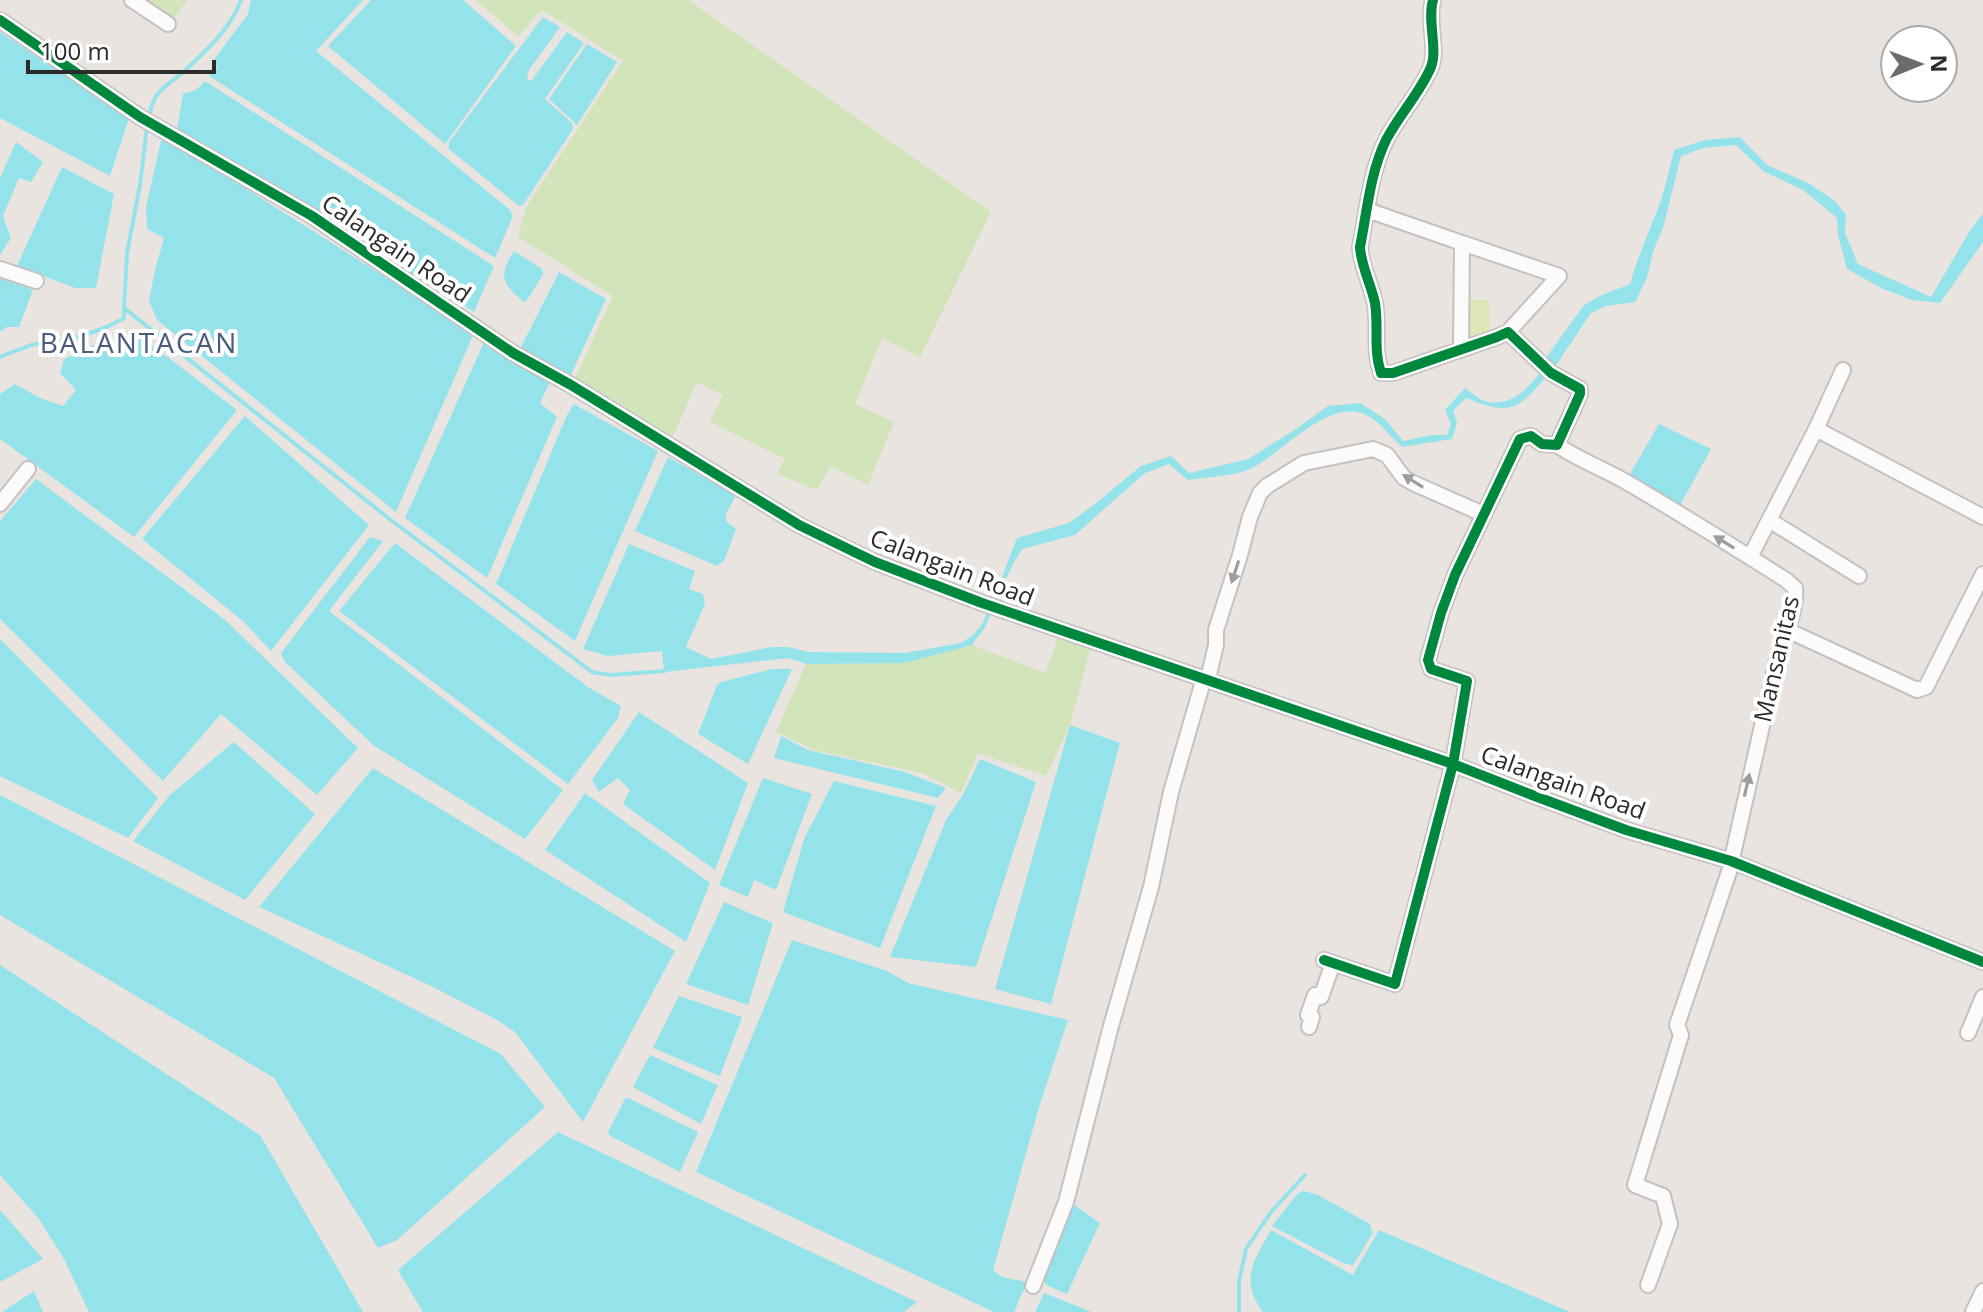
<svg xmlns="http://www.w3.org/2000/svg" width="1983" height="1312" font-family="'Open Sans',sans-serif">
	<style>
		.green { fill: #d2e4b9 }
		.pitch { fill: #dee8b7 }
		.water { fill: #95e3ea }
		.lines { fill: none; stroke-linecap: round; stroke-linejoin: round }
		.stream { stroke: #95e3ea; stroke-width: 4 }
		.minor-casing { stroke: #c3c1c2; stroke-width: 18 }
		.minor { stroke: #fcfbfa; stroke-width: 14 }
		.cycleway-casing { stroke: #fff; stroke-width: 15 }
		.cycleway { stroke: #00873e; stroke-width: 10 }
		.oneway { fill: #9e9d9d }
		.labels { text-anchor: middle; stroke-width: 8; stroke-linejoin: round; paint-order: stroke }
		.street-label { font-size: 24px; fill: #2b2b2b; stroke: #fff }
		.quarter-label { font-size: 28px; letter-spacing: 2px; fill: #4b5c7c; stroke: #fff }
	</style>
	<rect width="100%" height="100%" fill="#eae4e0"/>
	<path class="green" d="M139 0H187L172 22Z
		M476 0H688L991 212 920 357 882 338 855 404 894 422 868 485 830 466 817 490 777 474 785 459 710 422 723 395 697 382 671 441 575 379 613 296 518 237 526 207 623 61 542 10 518 36Z
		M1060 632 1092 643 1070 725 1046 776 978 753 961 793 922 773 817 751 776 732 806 664 905 663 972 645 1045 673Z"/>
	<path class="pitch" d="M1463 300H1489L1490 337 1463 347Z"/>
	<path class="water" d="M251 0H363L316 51 510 210 513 216 495 258 209 76 218 67 213 61 248 14Z
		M371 0H463L516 46 445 144 328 46Z
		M543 17 560 27 529 70 527 77 528 80H532L567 32 584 43 545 99 572 123 573 129 523 205 519 206 449 149V142Z
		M0 32 129 118 110 176 0 118Z
		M587 44 617 62 577 125 549 99Z
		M205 81 494 266 474 312 177 129 183 94 196 90Z
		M1740 137 1767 165 1808 183 1834 200 1846 215 1845 233 1858 264 1931 297 1971 229 1983 214V242L1940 303 1912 300 1883 289 1847 269 1838 235 1837 218 1803 190 1763 171 1736 145 1704 148 1681 156 1663 228 1653 252 1647 278 1635 302 1606 306 1591 313 1553 370 1543 362 1584 305 1600 296 1630 284C1638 255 1651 228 1661 200 1666 184 1670 167 1674 150L1705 140Z
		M166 138 474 333 396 512 157 320 149 301 155 270 164 238 147 229 146 207 161 141Z
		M16 142 43 162 31 182 19 178 3 216 11 238 0 255V178Z
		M62 167 114 194 96 288H75L17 266Z
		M514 251 542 269 543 275 525 303C503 284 497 278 514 251Z
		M559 272 606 299 570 377 520 349Z
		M0 278 33 290 19 327H7L0 332Z
		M141 337 237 410 134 537 0 439V394L15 384 40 398 63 406 76 390 60 373 64 359 94 345Z
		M485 340 550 382 540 403 557 417 487 578 405 518Z
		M1543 369 1549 374C1518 409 1512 417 1466 398L1453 411 1457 423 1452 439 1403 447C1388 436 1380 419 1361 413 1326 402 1283 451 1254 467 1238 476 1207 477 1188 480L1169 464 1145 473 1075 535 1022 549 1013 564 995 604 992 603 1017 538 1069 523 1096 503 1141 466 1171 456 1189 473 1248 459 1296 429 1328 406 1360 403 1385 419 1403 441 1431 435H1447L1451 424 1445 410 1465 388C1472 393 1480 401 1488 402 1513 406 1529 387 1543 369Z
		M574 404 658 451 575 641 496 584 567 415Z
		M245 416 369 525 271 651 244 622 142 539Z
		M1659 424 1711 449 1678 509 1627 479Z
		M668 457 736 495 726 514V521L736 529 724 561 717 566 635 531Z
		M36 479 224 619 358 748 317 795 221 714 163 781 0 619V521Z
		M370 537 383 541 329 611 563 790 525 839 373 745 284 661 281 653Z
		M395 543 588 687 621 706 618 718 568 784 339 611Z
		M629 544 695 571 689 589 703 594 705 604 686 647 711 659 772 647H788L809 652 905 653 961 643 973 635 982 624 991 605 993 608 984 629 972 645 905 663 806 664 789 658 664 672 662 651 608 656 583 649Z
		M0 639 158 798 128 838 0 776Z
		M772 669H792L748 764 698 734 717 685 721 682Z
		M639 712 748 783 715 870 623 804 630 790 618 778 599 792 592 780Z
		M1070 725 1120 743 1051 1004 995 989Z
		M781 736 808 750 905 772 946 788 938 798 774 758Z
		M234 742 315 814 245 900 133 841 170 795Z
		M980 759 1036 782 976 967 890 957 946 820 964 793Z
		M373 768 675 951 583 1122 515 1032 497 1020 429 985 259 907Z
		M763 778 812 794 776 890 754 880 748 897 719 885Z
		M834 781 936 806 880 948 783 912 804 839Z
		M585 793 710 883 686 942 545 850Z
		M0 795 501 1054 545 1107 397 1240 378 1248 274 1078 0 915Z
		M724 902 773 923 748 1005 686 984Z
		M792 940 887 971 908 983 1068 1020 1040 1104 993 1270 1002 1277 1027 1282 1014 1312H994L696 1172Z
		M0 965 260 1135 363 1312H89L64 1259 39 1219 0 1175Z
		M679 996 742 1017 720 1076 653 1048Z
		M650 1055 718 1085 701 1124 633 1087Z
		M626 1097 698 1132 680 1172 607 1134Z
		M558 1132 917 1302 904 1312H423L398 1270Z
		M1304 1191 1318 1195 1370 1224 1373 1233 1353 1265 1345 1264 1272 1226 1298 1193Z
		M1070 1202 1100 1223 1067 1294 1046 1285 1043 1279Z
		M0 1210 43 1259 0 1282Z
		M1271 1230 1353 1275 1379 1230 1570 1312H1263C1239 1280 1254 1260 1271 1230Z
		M34 1291 43 1312H2Z
		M1044 1293 1092 1312H1035Z"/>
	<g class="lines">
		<path class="stream" d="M149 119C150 110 152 102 157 95 163 86 173 81 181 74 203 54 231 29 241 0
			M124 308 127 253 140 185 147 127
			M0 357 31 345 79 337 107 327 124 318V308L387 517 592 672 610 675 665 671
			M1239 1312V1281L1246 1249 1271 1212 1305 1175"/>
		<g class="minor-casing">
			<path id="minor" d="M132 0 168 24
				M0 20 140 117 312 216 513 353 571 385 799 525 875 562 982 603 1453 764 1532 795 1626 830 1731 861 1983 962
				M1367 210 1462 243 1461 350
				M1462 243 1559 276 1508 332
				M0 269 36 281
				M1816 429 1983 517
				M1557 445C1579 460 1604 469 1628 483 1681 514 1734 547 1786 580L1795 588C1797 610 1785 634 1778 655L1729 872 1677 1025 1681 1035 1635 1185 1663 1196 1670 1224 1648 1285
				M0 504 28 469
				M1769 520 1859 576
				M1750 557 1816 429 1843 370
				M1787 630 1917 690 1926 687 1983 574
				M1208 679 1216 645V630L1240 555 1250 517 1260 493 1267 486 1304 463 1373 449 1387 455 1404 478 1413 483 1483 514
				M1324 960 1395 984 1453 764 1467 681 1431 669 1428 660 1441 613 1455 575 1520 439 1531 436 1542 444 1557 445 1580 394V389L1551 373 1508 332 1497 337 1393 373H1381C1373 350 1379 326 1375 303 1371 284 1361 266 1360 247 1367 212 1370 173 1386 140 1399 115 1420 93 1431 67 1438 49 1427 21 1433 0
				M1309 1027 1312 1017 1308 1015 1315 995 1321 997 1333 963
				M1968 1033 1983 997
				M1033 1286 1066 1202 1111 1026 1151 887 1171 792 1204 678
				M1973 1312 1983 1291"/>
		</g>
		<use href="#minor" class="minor"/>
		<g class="cycleway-casing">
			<path id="cycleway" d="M0 20 140 117 312 216 513 353 571 385 799 525 875 562 982 603 1453 764 1532 795 1626 830 1731 861 1983 962
				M1324 960 1395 984 1453 764 1467 681 1431 669 1428 660 1441 613 1455 575 1520 439 1531 436 1542 444 1557 445 1580 394V389L1551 373 1508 332 1497 337 1393 373H1381C1373 350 1379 326 1375 303 1371 284 1361 266 1360 247 1367 212 1370 173 1386 140 1399 115 1420 93 1431 67 1438 49 1427 21 1433 0"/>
		</g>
		<use href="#cycleway" class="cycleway"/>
	</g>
	<defs><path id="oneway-solid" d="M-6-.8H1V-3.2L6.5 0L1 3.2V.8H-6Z" transform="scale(2)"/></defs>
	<g class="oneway">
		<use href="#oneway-solid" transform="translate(1413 481) rotate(-148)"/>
		<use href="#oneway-solid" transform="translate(1724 542) rotate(-149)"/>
		<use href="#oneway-solid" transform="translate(1235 572) rotate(108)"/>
		<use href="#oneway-solid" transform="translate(1747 785) rotate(-77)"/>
	</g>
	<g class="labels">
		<g class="street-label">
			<text transform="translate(396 249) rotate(34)" y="8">Calangain Road</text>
			<text transform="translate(952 568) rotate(21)" y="8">Calangain Road</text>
			<text transform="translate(1777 659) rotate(-77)" y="8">Mansanitas</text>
			<text transform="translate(1563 783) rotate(20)" y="8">Calangain Road</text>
		</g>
		<g class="quarter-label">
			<text x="139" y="353">BALANTACAN</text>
		</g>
	</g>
	<g transform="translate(1919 64) rotate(89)"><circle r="38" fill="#ffffff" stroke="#aaaaaa" stroke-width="2"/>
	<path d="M0-6L14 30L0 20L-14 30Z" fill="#6e6c6a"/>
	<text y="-12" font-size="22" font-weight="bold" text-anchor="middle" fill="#2b2b2b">N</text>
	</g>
	<path d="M28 60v12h186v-12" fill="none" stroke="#2b2b2b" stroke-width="4"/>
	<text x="40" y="60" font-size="24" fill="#2b2b2b" stroke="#ffffff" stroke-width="6" paint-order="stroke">100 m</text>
</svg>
